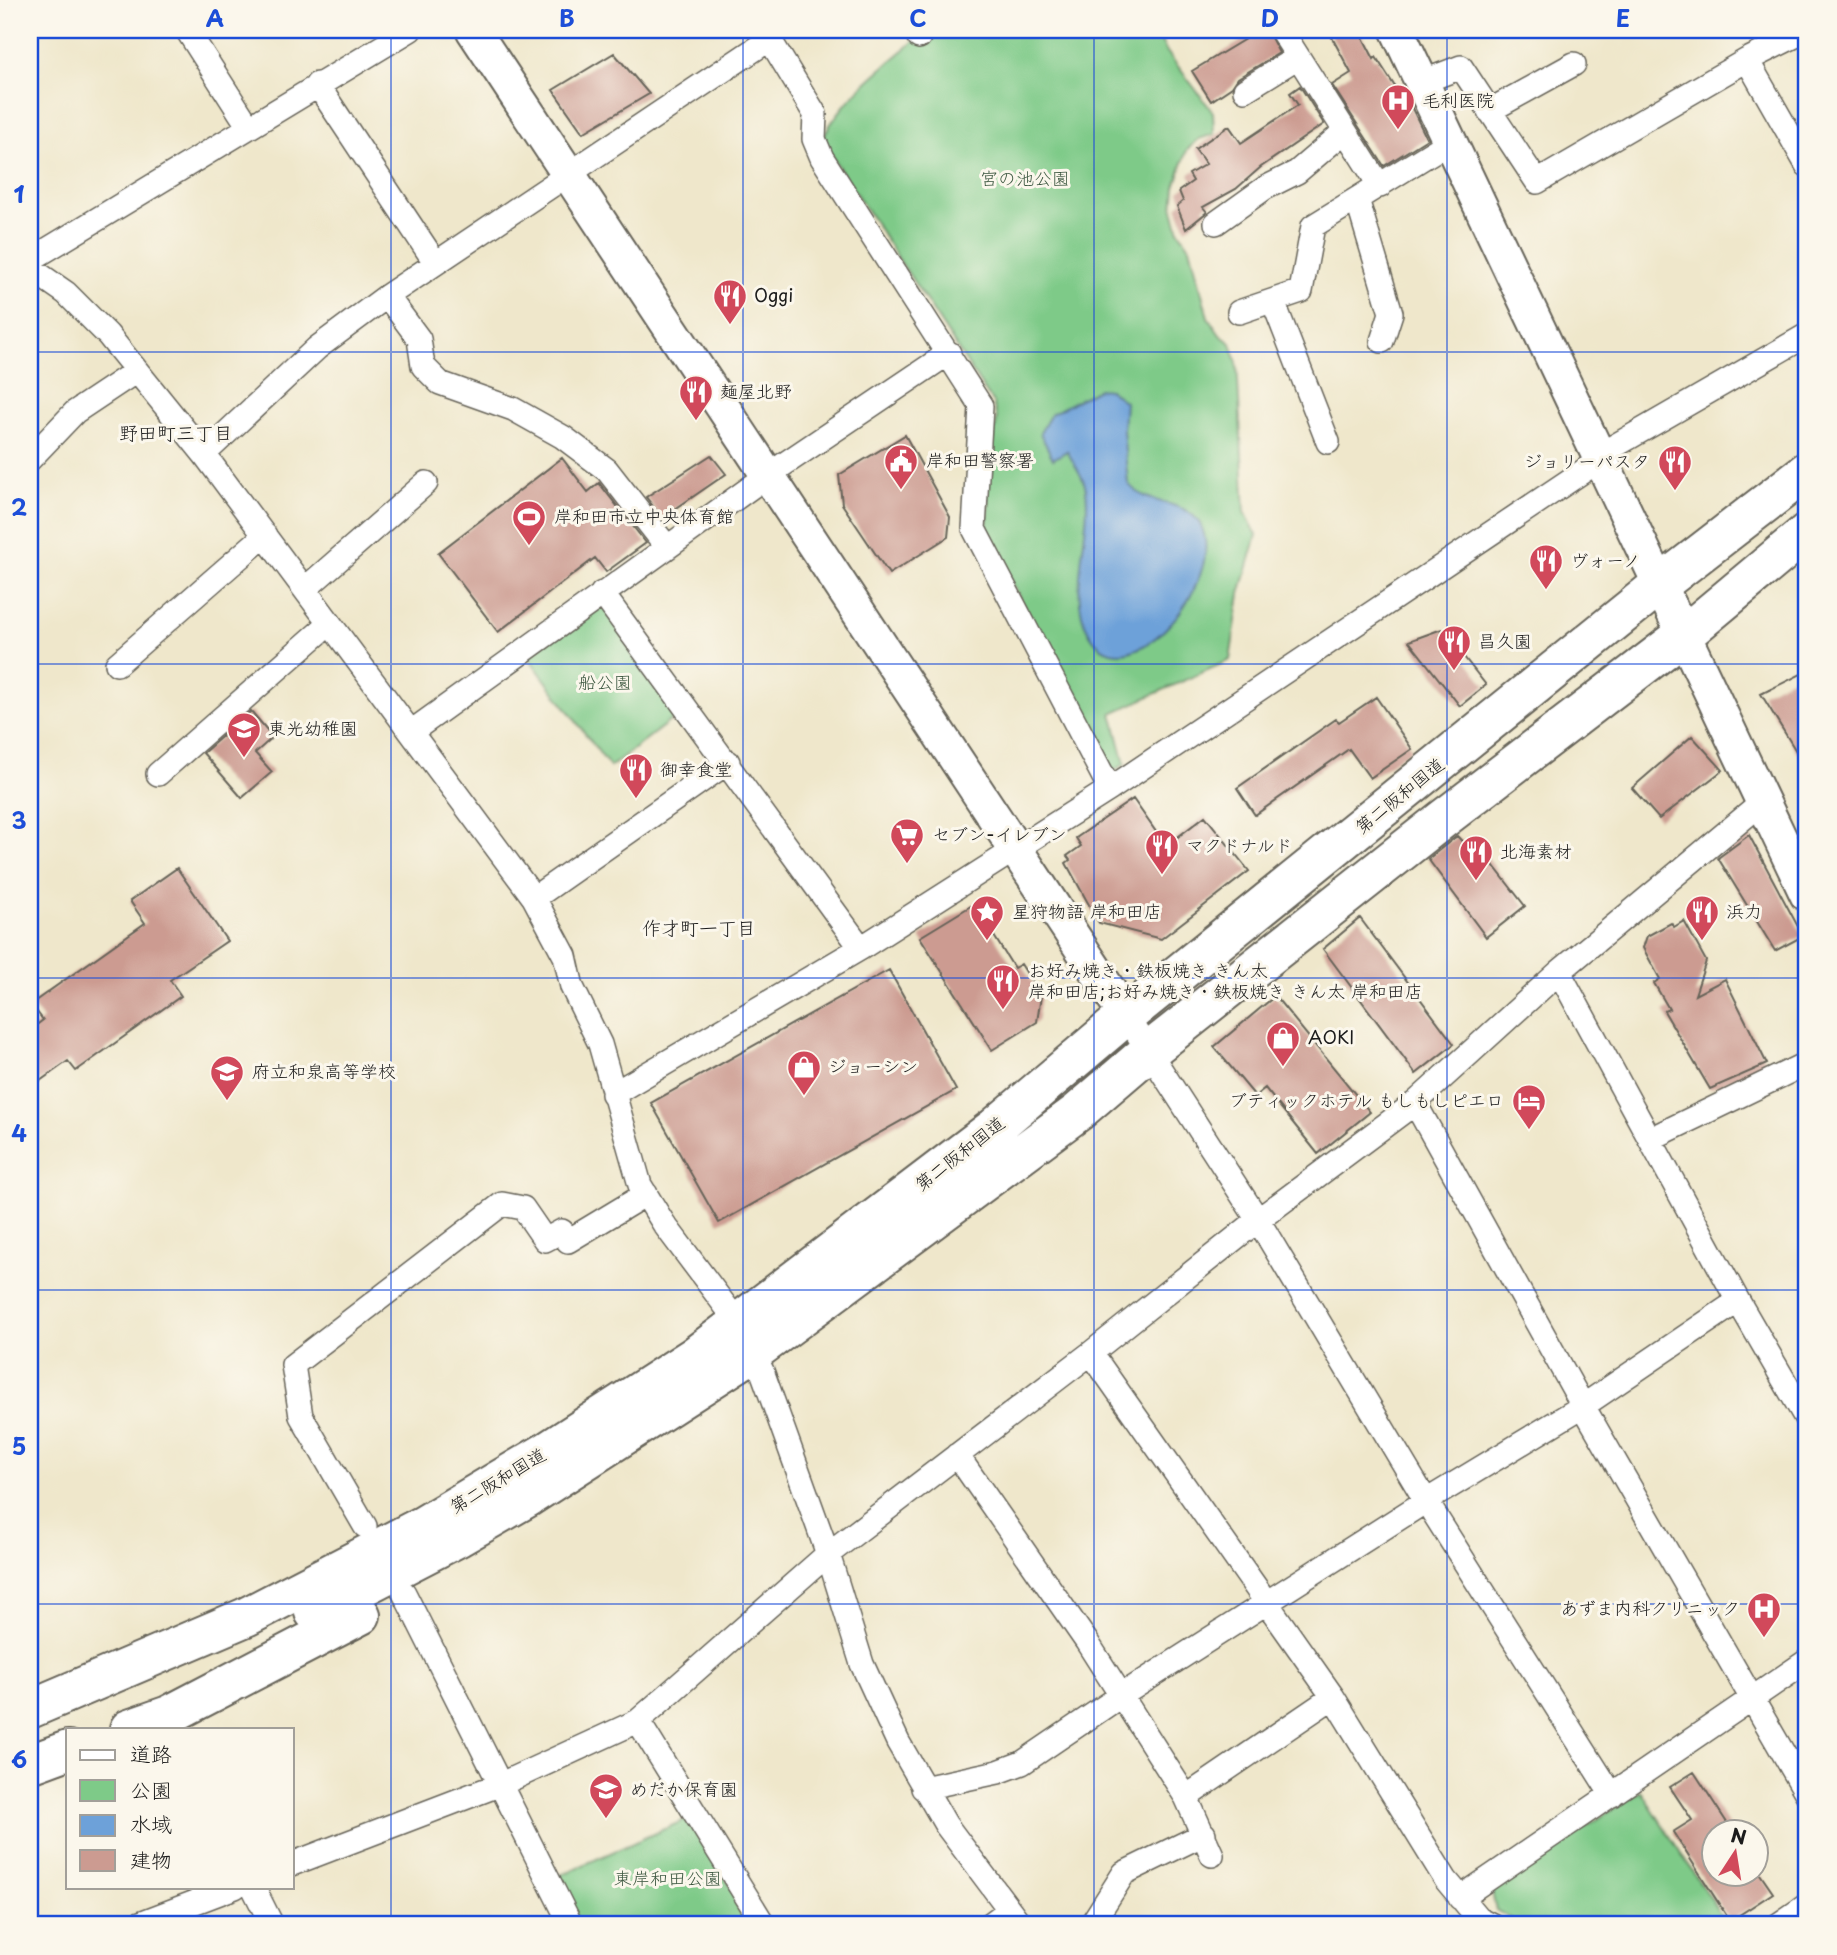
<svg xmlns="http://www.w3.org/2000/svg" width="1837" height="1955" font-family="'Playpen Sans','Klee One',sans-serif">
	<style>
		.green { fill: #7eca88; stroke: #4d7352; stroke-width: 2 }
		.water { fill: #6da1d9; stroke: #445e7a; stroke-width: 2 }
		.building { fill: #cc9b91 }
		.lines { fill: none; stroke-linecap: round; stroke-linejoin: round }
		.street-casing { stroke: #666359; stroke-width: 26 }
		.secondary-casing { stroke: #666359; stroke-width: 37 }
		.highway-casing { stroke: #666359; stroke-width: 42 }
		.street { stroke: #fff; stroke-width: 23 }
		.secondary { stroke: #fff; stroke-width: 33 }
		.highway { stroke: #fff; stroke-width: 38 }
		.grid { fill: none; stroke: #1d4ed8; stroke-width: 2; stroke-opacity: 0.55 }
		.labels { text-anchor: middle; stroke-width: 6; stroke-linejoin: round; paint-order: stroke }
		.poi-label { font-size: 18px; fill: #1c1c1c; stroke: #fbf7ec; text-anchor: start }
		.park-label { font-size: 18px; fill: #3e5942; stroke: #fbf7ec }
		.street-label { font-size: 18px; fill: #1c1c1c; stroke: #fbf7ec }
		.neighbourhood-label { font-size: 19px; fill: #1c1c1c; stroke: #fbf7ec }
		.neatline { fill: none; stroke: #1d4ed8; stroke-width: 2.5 }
		.grid-label { font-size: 23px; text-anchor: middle; font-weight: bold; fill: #1d4ed8 }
	</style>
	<rect width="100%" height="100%" fill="#fbf7ec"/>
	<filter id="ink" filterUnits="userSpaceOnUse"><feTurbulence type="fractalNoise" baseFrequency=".0143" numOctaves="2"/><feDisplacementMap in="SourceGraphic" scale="14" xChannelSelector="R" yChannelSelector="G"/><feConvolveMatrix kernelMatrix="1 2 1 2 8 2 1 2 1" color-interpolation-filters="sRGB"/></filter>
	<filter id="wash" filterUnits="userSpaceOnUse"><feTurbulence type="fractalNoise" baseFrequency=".00686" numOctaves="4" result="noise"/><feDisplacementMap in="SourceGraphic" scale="28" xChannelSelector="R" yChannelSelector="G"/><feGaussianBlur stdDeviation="1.57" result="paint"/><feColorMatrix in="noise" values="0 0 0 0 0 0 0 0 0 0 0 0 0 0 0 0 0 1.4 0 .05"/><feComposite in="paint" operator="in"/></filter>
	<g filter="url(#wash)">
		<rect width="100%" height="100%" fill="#efe7cb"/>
		<path class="green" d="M927 30H1155L1167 52 1213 112 1214 134 1199 139 1187 150 1175 187 1173 209 1179 231 1190 247 1208 317 1220 335 1231 343 1237 363 1245 512 1257 535 1240 594 1230 660 1112 713 1125 764 1115 770 1110 769 994 549 987 526 989 503 984 488 997 419 993 403 832 157 823 137C846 93 891 62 927 30Z
			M601 600 683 711 610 767 526 654Z
			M1641 1791 1727 1925H1521L1496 1910 1491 1888Z
			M689 1818 754 1925H580L556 1877Z"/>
		<path class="water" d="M1098 389 1110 390 1125 402 1123 430 1128 483C1146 508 1184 497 1200 524 1230 578 1127 701 1089 633 1066 593 1092 533 1086 490 1085 478 1073 463 1067 451L1053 459 1040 433 1051 414Z"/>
		<g id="blocks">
			<path class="building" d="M1260 30H1267L1279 53 1238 78 1232 87 1211 101 1192 71Z
				M1328 30H1359L1374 59 1376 57 1399 93 1403 90 1427 139 1384 166 1332 85 1351 73Z
				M614 53 649 94 583 133 553 90Z
				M1300 86 1324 124 1261 167 1236 189 1203 207 1207 212 1186 229 1177 206 1183 201 1179 191 1193 181 1189 174 1206 164 1195 149 1229 126 1241 143 1298 105 1290 93Z
				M905 435 950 517 948 537 889 574 842 504 839 475Z
				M711 455 726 474 662 518 646 497Z
				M562 458 588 492 599 483 646 543 606 572 595 558 498 632 438 553Z
				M1442 629 1486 685 1460 706 1409 641Z
				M1807 671V769L1761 694Z
				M1376 697 1412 749 1370 778 1349 749 1255 815 1237 788 1336 719 1339 722Z
				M251 711 273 737 255 753 272 772 242 798 203 753Z
				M1692 736 1723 770 1659 819 1632 788Z
				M1133 799 1166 846 1205 816 1249 871 1161 939 1099 923 1066 863 1070 860 1067 856 1081 846 1076 838Z
				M1749 835 1803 936 1775 951 1718 858Z
				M1457 836 1469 849 1476 843 1525 906 1486 937 1428 859Z
				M177 868 227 941 170 980 181 996 76 1071 68 1061 30 1088V1030L43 1020 31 1004 145 923 130 901Z
				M974 904 1014 968 1021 964 1041 996 1037 1022 992 1050 920 937Z
				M1360 918 1454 1044 1416 1074 1323 949Z
				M1684 921 1706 961 1695 995 1725 979 1767 1064 1710 1089 1664 1011 1669 1009 1654 983 1660 979 1643 948 1647 936 1671 923 1674 927Z
				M889 970 956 1090 719 1223 651 1103Z
				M1275 996 1370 1112 1318 1154 1265 1088 1255 1096 1214 1047Z
				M1694 1772 1733 1832H1714V1874H1760L1773 1893 1730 1921 1673 1832 1692 1820 1670 1787Z"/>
		</g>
	</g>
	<g filter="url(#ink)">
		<use href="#blocks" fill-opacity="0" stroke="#666359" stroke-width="2"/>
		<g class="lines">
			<g class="street-casing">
				<path id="street" d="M187 30 249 127
					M764 30 815 114 814 139 822 158 981 406 974 529 1110 789
					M914 30 919 37
					M1281 30 1380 186
					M1747 60 1807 165
					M1422 82 1461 67 1537 182 1747 60 1807 30
					M317 84 435 262
					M1245 90 1298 57
					M1489 111 1574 64
					M1357 199 1391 313 1382 341
					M1216 223 1265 188 1297 172 1345 131
					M30 260 410 30
					M30 268 66 293 108 335 204 454 534 898 565 956 572 987 600 1044 640 1185 664 1224 739 1324 762 1371 828 1554 862 1664 898 1742 946 1825 1021 1925
					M387 296 419 339 423 366 440 383 513 409 563 437 607 470 667 547
					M1273 301 1328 442
					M1239 312 1301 291 1313 226 1449 142
					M204 454 317 348 387 296 770 39
					M30 459 75 412 135 372
					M305 589 426 483
					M602 593 861 948
					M117 664 265 535
					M411 732 768 475 949 353
					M158 774 330 623
					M534 898 728 762
					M1559 972 1738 1301 1807 1420
					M1126 1016 1258 1220 1426 1501 1612 1795
					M613 1094 861 948 1110 789 1588 468 1613 447 1807 335
					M1415 1103 1583 1406 1807 1794
					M1650 1139 1807 1063
					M1091 1353 1333 1697 1446 1880 1478 1918 1492 1925
					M957 1455 1087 1642 1186 1797 1212 1855
					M365 1526 301 1416 293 1365 502 1204 523 1208 545 1240 562 1231 568 1241 646 1194
					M404 1593 571 1925
					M638 1721 764 1925
					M923 1788 998 1772 1022 1763 1122 1695 1426 1501 1583 1406 1738 1301
					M1186 1797 1333 1697
					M292 1864 501 1784 638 1721 828 1554 1091 1353 1258 1220 1415 1103 1559 972 1764 801
					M253 1887 272 1925
					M1460 1898 1807 1661
					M135 1925 235 1887
					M989 1925 1008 1911
					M1091 1925 1124 1873 1204 1834
					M1778 1925 1807 1905"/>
			</g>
			<g class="secondary-casing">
				<path id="secondary" d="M473 30 1126 1016
					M1397 30 1807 895"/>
			</g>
			<g class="highway-casing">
				<path id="highway" d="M314 1612 459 1537 527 1498 754 1352 1078 1112 1148 1052 1443 819 1686 633 1807 532
					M30 1709 246 1617 422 1526 546 1452 693 1357 995 1127 1126 1016 1662 583 1807 471
					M129 1729 169 1715 361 1615
					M30 1764 68 1750"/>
			</g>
			<use href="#street" class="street"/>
			<use href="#secondary" class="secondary"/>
			<use href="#highway" class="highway"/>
		</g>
	</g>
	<path class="grid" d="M391 30V1925M743 30V1925M1094 30V1925M1447 30V1925M30 352H1807M30 664H1807M30 978H1807M30 1290H1807M30 1604H1807"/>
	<defs>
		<g id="hospital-pin" transform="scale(1.75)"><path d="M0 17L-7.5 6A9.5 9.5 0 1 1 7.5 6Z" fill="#d1495b" stroke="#fbf7ec"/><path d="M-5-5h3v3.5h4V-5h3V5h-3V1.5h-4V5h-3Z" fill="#fff"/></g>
		<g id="restaurant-pin" transform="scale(1.75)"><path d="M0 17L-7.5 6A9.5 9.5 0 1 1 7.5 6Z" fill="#d1495b" stroke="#fbf7ec"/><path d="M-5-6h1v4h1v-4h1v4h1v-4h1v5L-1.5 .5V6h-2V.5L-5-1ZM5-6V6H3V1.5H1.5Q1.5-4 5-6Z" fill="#fff"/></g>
		<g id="civic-pin" transform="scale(1.75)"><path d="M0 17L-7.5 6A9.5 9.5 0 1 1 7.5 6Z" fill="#d1495b" stroke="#fbf7ec"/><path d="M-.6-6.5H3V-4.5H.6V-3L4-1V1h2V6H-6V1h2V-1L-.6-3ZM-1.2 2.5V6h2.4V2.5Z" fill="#fff"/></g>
		<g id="stadium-pin" transform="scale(1.75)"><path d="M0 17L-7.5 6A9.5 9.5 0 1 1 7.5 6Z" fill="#d1495b" stroke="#fbf7ec"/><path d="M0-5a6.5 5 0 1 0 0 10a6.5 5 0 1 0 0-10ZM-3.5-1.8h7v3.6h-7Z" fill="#fff"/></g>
		<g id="school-pin" transform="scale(1.75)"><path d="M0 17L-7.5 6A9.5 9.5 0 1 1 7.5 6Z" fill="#d1495b" stroke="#fbf7ec"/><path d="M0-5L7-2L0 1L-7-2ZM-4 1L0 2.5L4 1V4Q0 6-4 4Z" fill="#fff"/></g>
		<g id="supermarket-pin" transform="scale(1.75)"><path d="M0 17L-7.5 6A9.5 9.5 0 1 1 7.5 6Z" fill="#d1495b" stroke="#fbf7ec"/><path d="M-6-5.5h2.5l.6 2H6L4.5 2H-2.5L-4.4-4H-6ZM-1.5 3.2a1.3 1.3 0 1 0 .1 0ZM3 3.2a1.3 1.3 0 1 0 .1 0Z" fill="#fff"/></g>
		<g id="sight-pin" transform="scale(1.75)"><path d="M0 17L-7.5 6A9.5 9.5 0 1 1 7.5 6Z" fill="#d1495b" stroke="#fbf7ec"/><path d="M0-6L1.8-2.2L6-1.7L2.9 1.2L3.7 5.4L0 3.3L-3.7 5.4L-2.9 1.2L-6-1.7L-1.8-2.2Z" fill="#fff"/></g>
		<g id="shop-pin" transform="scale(1.75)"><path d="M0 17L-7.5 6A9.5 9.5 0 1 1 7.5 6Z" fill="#d1495b" stroke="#fbf7ec"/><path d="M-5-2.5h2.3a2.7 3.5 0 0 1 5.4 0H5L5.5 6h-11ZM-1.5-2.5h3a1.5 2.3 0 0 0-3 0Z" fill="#fff"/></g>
		<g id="hotel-pin" transform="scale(1.75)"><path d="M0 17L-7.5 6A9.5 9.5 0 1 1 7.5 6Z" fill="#d1495b" stroke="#fbf7ec"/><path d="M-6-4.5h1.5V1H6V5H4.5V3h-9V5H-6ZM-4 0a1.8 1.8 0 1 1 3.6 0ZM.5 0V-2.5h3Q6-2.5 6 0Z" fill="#fff"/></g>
	</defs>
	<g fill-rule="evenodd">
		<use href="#hospital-pin" x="1398" y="101"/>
		<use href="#restaurant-pin" x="730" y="296"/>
		<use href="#restaurant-pin" x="696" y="392"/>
		<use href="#civic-pin" x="901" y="461"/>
		<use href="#restaurant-pin" x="1675" y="462"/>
		<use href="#stadium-pin" x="529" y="517"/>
		<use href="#restaurant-pin" x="1546" y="561"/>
		<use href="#restaurant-pin" x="1454" y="642"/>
		<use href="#school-pin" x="244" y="729"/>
		<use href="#restaurant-pin" x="636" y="770"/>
		<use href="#supermarket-pin" x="907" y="835"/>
		<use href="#restaurant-pin" x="1162" y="846"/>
		<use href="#restaurant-pin" x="1476" y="852"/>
		<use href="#sight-pin" x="987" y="912"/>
		<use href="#restaurant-pin" x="1702" y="912"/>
		<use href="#restaurant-pin" x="1003" y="981"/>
		<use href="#shop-pin" x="1283" y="1038"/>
		<use href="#shop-pin" x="804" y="1067"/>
		<use href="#school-pin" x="227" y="1072"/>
		<use href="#hotel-pin" x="1529" y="1101"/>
		<use href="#hospital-pin" x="1764" y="1609"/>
		<use href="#school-pin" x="606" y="1790"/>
	</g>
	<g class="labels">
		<g class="poi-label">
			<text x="1422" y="107">毛利医院</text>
			<text x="754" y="302">Oggi</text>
			<text x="720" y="398">麺屋北野</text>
			<text x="926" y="467">岸和田警察署</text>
			<text x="1650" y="468" text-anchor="end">ジョリーパスタ</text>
			<text x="554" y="523">岸和田市立中央体育館</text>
			<text x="1570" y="567">ヴォーノ</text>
			<text x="1478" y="648">昌久園</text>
			<text x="268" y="735">東光幼稚園</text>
			<text x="660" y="776">御幸食堂</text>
			<text x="932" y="841">セブン-イレブン</text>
			<text x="1186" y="852">マクドナルド</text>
			<text x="1500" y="858">北海素材</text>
			<text x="1012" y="918">星狩物語 岸和田店</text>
			<text x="1726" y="918">浜力</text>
			<text x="1028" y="977">お好み焼き・鉄板焼き きん太<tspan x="1028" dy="21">岸和田店;お好み焼き・鉄板焼き きん太 岸和田店</tspan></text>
			<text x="1308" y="1044">AOKI</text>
			<text x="828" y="1073">ジョーシン</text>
			<text x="252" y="1078">府立和泉高等学校</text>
			<text x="1504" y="1107" text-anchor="end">ブティックホテル もしもしピエロ</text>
			<text x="1740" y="1615" text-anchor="end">あずま内科クリニック</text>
			<text x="630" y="1796">めだか保育園</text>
		</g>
		<g class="park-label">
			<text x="1025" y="185">宮の池公園</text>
			<text x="605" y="689">船公園</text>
			<text x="668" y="1885">東岸和田公園</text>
		</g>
		<g class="street-label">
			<text transform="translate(1400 796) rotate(-39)" y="6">第二阪和国道</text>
			<text transform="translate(960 1154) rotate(-38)" y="6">第二阪和国道</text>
			<text transform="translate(498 1481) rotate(-31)" y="6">第二阪和国道</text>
		</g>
		<g class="neighbourhood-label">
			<text x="176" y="440">野田町三丁目</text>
			<text x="699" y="935">作才町一丁目</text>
		</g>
	</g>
	<rect width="1837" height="1955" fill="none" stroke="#fbf7ec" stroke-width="77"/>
	<rect x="66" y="1728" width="228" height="161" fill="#fbf7ec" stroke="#a29f99" stroke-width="2"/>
	<rect x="80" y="1750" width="35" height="10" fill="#ffffff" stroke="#a29f99" stroke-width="2"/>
	<text x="130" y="1762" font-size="21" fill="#1c1c1c">道路</text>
	<rect x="80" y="1780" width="35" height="21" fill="#7eca88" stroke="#a29f99" stroke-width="2"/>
	<text x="130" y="1798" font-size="21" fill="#1c1c1c">公園</text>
	<rect x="80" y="1815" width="35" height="21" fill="#6da1d9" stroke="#a29f99" stroke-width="2"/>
	<text x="130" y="1832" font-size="21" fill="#1c1c1c">水域</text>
	<rect x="80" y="1850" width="35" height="21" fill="#cc9b91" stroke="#a29f99" stroke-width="2"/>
	<text x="130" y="1868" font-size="21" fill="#1c1c1c">建物</text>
	<g transform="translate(1735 1853) rotate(12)"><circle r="33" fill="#fbf7ec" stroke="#a29f99" stroke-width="2"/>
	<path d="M0-5L12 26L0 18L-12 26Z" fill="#d1495b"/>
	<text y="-10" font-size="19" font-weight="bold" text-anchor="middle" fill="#1c1c1c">N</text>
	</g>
	<rect x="38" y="38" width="1760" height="1878" class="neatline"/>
	<g class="grid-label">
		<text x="215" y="27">A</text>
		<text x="567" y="27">B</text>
		<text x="918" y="27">C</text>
		<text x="1270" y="27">D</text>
		<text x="1623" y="27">E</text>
		<text x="19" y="203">1</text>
		<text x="19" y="516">2</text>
		<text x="19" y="829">3</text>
		<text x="19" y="1142">4</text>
		<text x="19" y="1455">5</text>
		<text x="19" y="1768">6</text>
	</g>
</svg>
